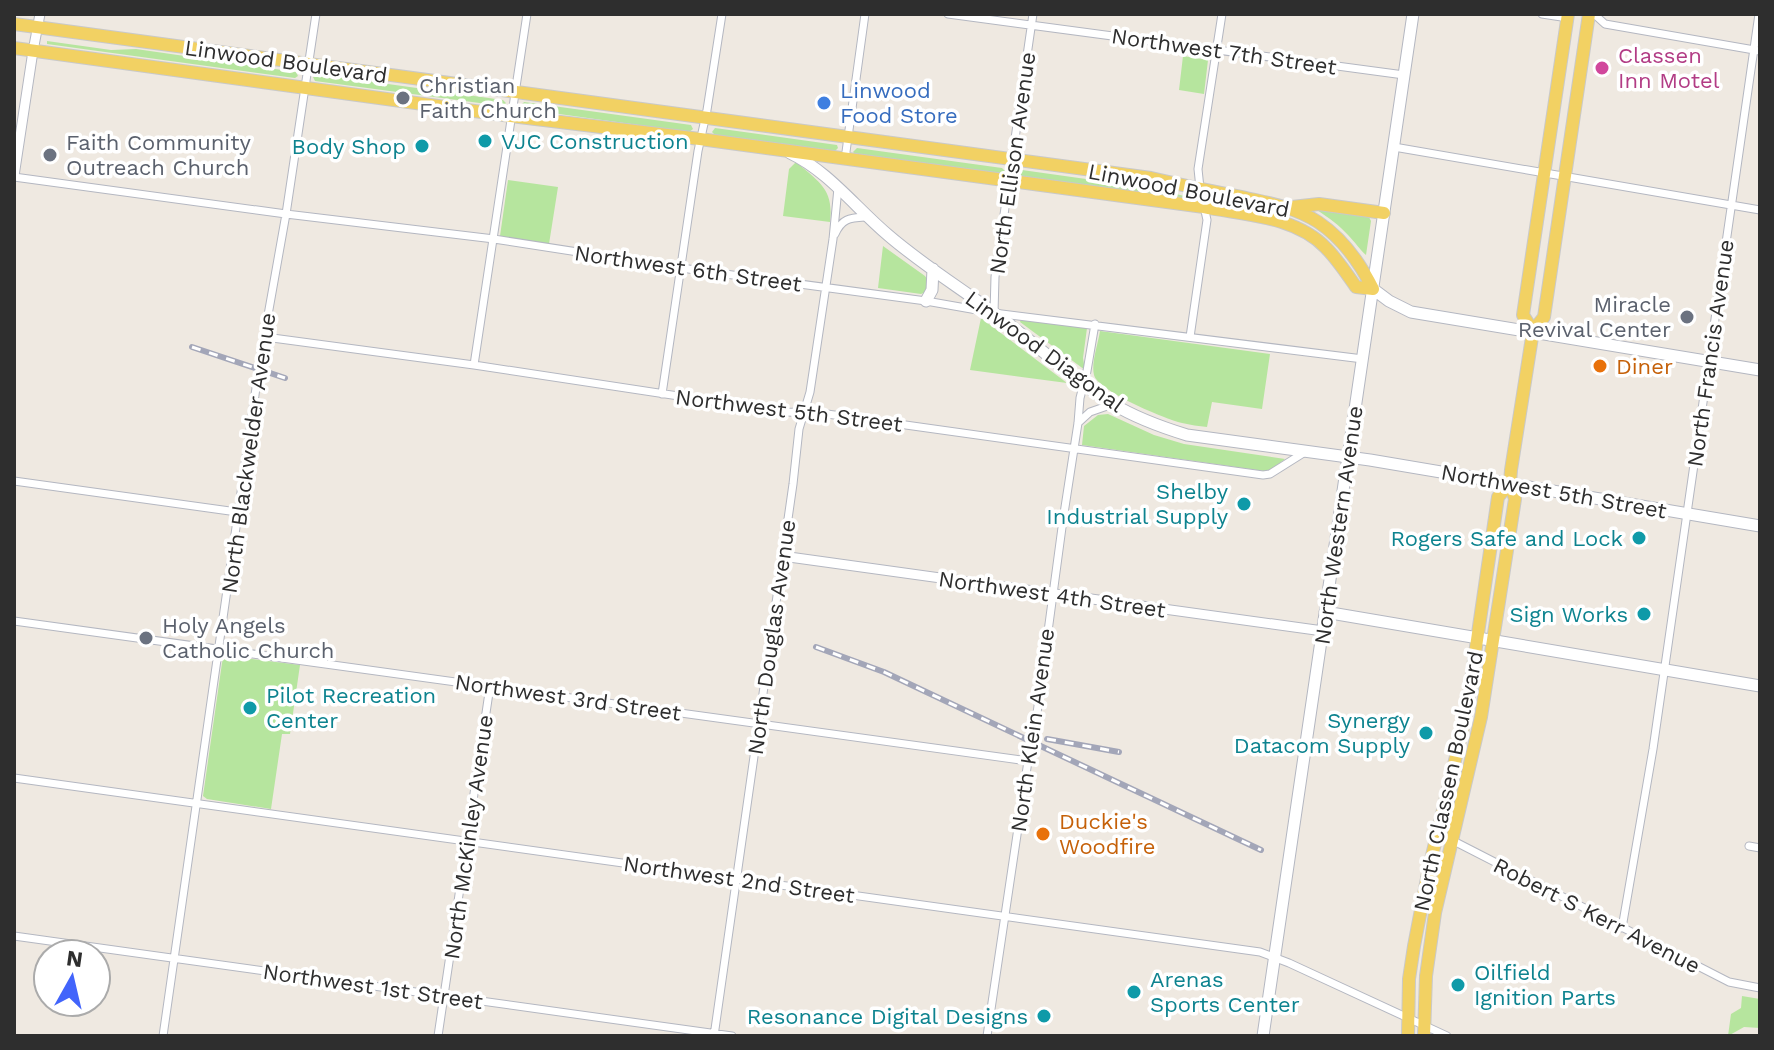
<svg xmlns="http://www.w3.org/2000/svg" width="1774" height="1050" font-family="'Work Sans',sans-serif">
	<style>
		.green { fill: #b6e59e }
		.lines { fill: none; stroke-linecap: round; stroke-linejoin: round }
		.minor-casing { stroke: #b4b7c1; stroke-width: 9 }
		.tertiary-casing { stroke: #b4b7c1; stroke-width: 11 }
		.secondary-casing { stroke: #b4b7c1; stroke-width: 13 }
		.primary-casing { stroke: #c9c9c9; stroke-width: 14 }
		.minor { stroke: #fff; stroke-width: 7 }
		.tertiary { stroke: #fff; stroke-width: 9 }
		.secondary { stroke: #fff; stroke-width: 11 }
		.primary { stroke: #f2d163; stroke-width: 12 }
		.rail-casing { stroke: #a3a6b8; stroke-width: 6 }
		.rail { stroke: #fff; stroke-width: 3; stroke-dasharray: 9; stroke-linecap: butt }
		.hotel-dot { fill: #d1479c; stroke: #fff; stroke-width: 3 }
		.worship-dot { fill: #6b7280; stroke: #fff; stroke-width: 3 }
		.shop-dot { fill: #3f7fe0; stroke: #fff; stroke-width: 3 }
		.culture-dot { fill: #0f9aa8; stroke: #fff; stroke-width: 3 }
		.food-dot { fill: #e8710a; stroke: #fff; stroke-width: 3 }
		.labels { text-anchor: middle; stroke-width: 7; stroke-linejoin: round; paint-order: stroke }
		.street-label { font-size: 22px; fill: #2e2e2e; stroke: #fff }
		.hotel-label { font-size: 22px; fill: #b23c85; stroke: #fff; text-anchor: start }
		.worship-label { font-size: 22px; fill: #5b616d; stroke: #fff; text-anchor: start }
		.shop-label { font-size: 22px; fill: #366cbe; stroke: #fff; text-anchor: start }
		.culture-label { font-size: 22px; fill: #0d838f; stroke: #fff; text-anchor: end }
		.food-label { font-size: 22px; fill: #c56008; stroke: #fff; text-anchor: start }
	</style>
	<rect width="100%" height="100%" fill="#efe9e1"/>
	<path class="green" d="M47 41 111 50 136 49 296 72 298 76 295 78 47 44Z
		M1183 56 1208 60 1204 94 1179 90Z
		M316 74 503 100 506 103 502 106 315 81 313 77Z
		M524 102 691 125 693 129 689 132 523 109 521 106Z
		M715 128 837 145 838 148 835 151 715 135 712 132Z
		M857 148 1002 168 1005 171 1003 174 855 154 853 152Z
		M796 162C819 182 834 189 830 222L783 216 789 169Z
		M1022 170 1150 188 1193 198 1192 200 1022 177 1019 174Z
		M508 180 558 187 549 244 501 237 500 236Z
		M1317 208 1369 217 1371 221 1366 255C1360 250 1355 242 1348 235 1339 225 1329 218 1317 210Z
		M883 246 925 276 929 282 926 292 921 294 878 288Z
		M981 318 1067 383 970 370Z
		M1021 319 1087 328 1083 358 1085 370 1020 322Z
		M1100 331 1270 354 1262 409 1212 402 1207 427C1199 426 1190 425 1182 423 1165 419 1098 391 1094 375 1091 363 1098 344 1100 331Z
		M1108 414 1154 435 1184 444 1285 459 1271 470 1264 471 1082 445 1084 426 1098 415Z
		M228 656 300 665 290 734H282L271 809 207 799 203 796 222 663 223 659Z
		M1742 996 1760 999V1028L1744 1027 1728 1036 1731 1014 1741 1008Z"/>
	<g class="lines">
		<g class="minor-casing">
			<path id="minor" d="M948 14 1404 75
				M1542 14 1568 18
				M1594 14 1605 24 1760 51
				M1394 147 1760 210
				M845 159 865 14
				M14 177 286 214 494 239 681 268 926 301 994 313 1363 359
				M835 234C842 218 850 218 866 217
				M994 313 995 277 1033 14
				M265 337 474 365 784 412 820 413 1263 475 1270 474 1305 452
				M1190 337 1207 220 1200 188 1198 169 1222 14
				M474 365 527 14
				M662 394 698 151 707 110 722 14
				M1078 423 1090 412 1113 404
				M14 481 237 512
				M14 621 1028 761
				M14 778 1260 952 1289 963 1447 1036
				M1438 833 1729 982 1760 988
				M1749 846 1760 848
				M1622 928 1653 749 1759 14
				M14 936 732 1036
				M163 1036 260 360 286 214 316 14
				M438 1036 490 686
				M714 1036 793 484 799 429 810 392 833 239 838 188
				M987 1036 1028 761 1035 728 1063 520 1078 423 1080 398 1087 371 1095 324"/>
		</g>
		<g class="tertiary-casing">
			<path id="tertiary" d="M14 176 33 51 40 14
				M782 556 1323 631"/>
		</g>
		<g class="secondary-casing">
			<path id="secondary" d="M790 153C828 171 855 207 888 235 925 267 967 292 1006 322 1042 349 1075 381 1113 404 1136 418 1161 427 1187 435L1370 460 1760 526
				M1373 289 1389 301 1411 312 1760 370
				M926 301 932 290 933 269
				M1325 612 1760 686
				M1263 1036 1413 14"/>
		</g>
		<g class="primary-casing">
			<path id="primary" d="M14 24 1151 178C1181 185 1211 191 1242 197 1268 203 1295 207 1318 222 1342 238 1360 263 1373 289
				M14 48 511 116 700 139 1204 207C1244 215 1296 216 1326 248 1337 259 1347 274 1356 287L1373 289
				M1292 207 1319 204 1384 213
				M1533 331 1523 315 1568 14
				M1408 1036 1409 979 1414 946 1429 868 1466 715 1498 497 1510 483
				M1424 1036 1426 976 1435 913 1481 717 1515 499 1510 483 1511 470 1533 331 1544 317 1589 14"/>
		</g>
		<use href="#minor" class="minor"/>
		<use href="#tertiary" class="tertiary"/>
		<use href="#secondary" class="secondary"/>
		<use href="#primary" class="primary"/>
		<g class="rail-casing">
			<path id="rail" d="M192 347 285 378
				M816 647 884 672 1261 850
				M1047 739 1119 752"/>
		</g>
		<use href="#rail" class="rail"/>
	</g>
	<circle class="hotel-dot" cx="1602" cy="68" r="8"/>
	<g class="worship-dot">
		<circle cx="403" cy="98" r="8"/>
		<circle cx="50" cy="155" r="8"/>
		<circle cx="1687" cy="317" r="8"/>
		<circle cx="146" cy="638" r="8"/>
	</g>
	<circle class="shop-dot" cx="824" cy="103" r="8"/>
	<g class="culture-dot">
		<circle cx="485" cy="141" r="8"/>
		<circle cx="422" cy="146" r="8"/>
		<circle cx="1244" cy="504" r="8"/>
		<circle cx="1639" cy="538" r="8"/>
		<circle cx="1644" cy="614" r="8"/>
		<circle cx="250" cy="708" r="8"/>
		<circle cx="1426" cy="733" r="8"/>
		<circle cx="1458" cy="985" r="8"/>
		<circle cx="1134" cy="992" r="8"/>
		<circle cx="1044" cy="1016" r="8"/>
	</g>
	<g class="food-dot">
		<circle cx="1600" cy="366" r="8"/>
		<circle cx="1043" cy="834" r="8"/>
	</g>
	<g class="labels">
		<g class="street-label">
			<text transform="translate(1224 51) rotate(8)" y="8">Northwest 7th Street</text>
			<text transform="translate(286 61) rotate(8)" y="8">Linwood Boulevard</text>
			<text transform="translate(1012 163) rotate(-82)" y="8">North Ellison Avenue</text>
			<text transform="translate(1189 190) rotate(11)" y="8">Linwood Boulevard</text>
			<text transform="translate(688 268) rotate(8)" y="8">Northwest 6th Street</text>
			<text transform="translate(1045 351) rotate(36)" y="8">Linwood Diagonal</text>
			<text transform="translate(1710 353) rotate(-82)" y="8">North Francis Avenue</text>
			<text transform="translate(789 410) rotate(7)" y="8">Northwest 5th Street</text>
			<text transform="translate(248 453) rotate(-82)" y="8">North Blackwelder Avenue</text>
			<text transform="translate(1554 491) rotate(10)" y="8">Northwest 5th Street</text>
			<text transform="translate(1338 525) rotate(-82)" y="8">North Western Avenue</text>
			<text transform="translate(1052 594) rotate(8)" y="8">Northwest 4th Street</text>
			<text transform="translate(771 637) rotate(-82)" y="8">North Douglas Avenue</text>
			<text transform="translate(568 697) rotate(8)" y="8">Northwest 3rd Street</text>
			<text transform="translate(1032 730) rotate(-82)" y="8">North Klein Avenue</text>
			<text transform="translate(1448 781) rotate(-78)" y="8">North Classen Boulevard</text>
			<text transform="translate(468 837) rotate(-82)" y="8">North McKinley Avenue</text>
			<text transform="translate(739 879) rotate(8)" y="8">Northwest 2nd Street</text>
			<text transform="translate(1597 915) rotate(27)" y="8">Robert S Kerr Avenue</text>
			<text transform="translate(373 986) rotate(8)" y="8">Northwest 1st Street</text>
		</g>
		<g class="hotel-label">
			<text x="1618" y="63">Classen<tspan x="1618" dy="25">Inn Motel</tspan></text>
		</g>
		<g class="worship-label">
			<text x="419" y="93">Christian<tspan x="419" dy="25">Faith Church</tspan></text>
			<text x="66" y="150">Faith Community<tspan x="66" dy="25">Outreach Church</tspan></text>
			<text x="1671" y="312" text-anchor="end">Miracle<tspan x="1671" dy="25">Revival Center</tspan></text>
			<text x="162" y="633">Holy Angels<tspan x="162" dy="25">Catholic Church</tspan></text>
		</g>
		<g class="shop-label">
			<text x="840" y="98">Linwood<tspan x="840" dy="25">Food Store</tspan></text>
		</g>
		<g class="culture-label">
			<text x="501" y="149" text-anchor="start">VJC Construction</text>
			<text x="406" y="154">Body Shop</text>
			<text x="1228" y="499">Shelby<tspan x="1228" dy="25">Industrial Supply</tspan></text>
			<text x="1623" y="546">Rogers Safe and Lock</text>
			<text x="1628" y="622">Sign Works</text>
			<text x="266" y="703" text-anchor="start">Pilot Recreation<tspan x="266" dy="25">Center</tspan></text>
			<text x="1410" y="728">Synergy<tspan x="1410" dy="25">Datacom Supply</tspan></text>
			<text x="1474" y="980" text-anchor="start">Oilfield<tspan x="1474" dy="25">Ignition Parts</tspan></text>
			<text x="1150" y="987" text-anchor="start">Arenas<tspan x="1150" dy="25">Sports Center</tspan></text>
			<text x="1028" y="1024">Resonance Digital Designs</text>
		</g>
		<g class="food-label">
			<text x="1616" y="374">Diner</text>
			<text x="1059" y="829">Duckie's<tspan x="1059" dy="25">Woodfire</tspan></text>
		</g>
	</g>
	<rect width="1774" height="1050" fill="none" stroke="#2e2e2e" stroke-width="32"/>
	<g transform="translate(72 978) rotate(8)"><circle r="38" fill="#ffffff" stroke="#ababab" stroke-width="2"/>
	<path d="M0-6L14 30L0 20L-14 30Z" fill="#4264fb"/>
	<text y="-12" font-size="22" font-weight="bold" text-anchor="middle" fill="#2e2e2e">N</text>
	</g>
</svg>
